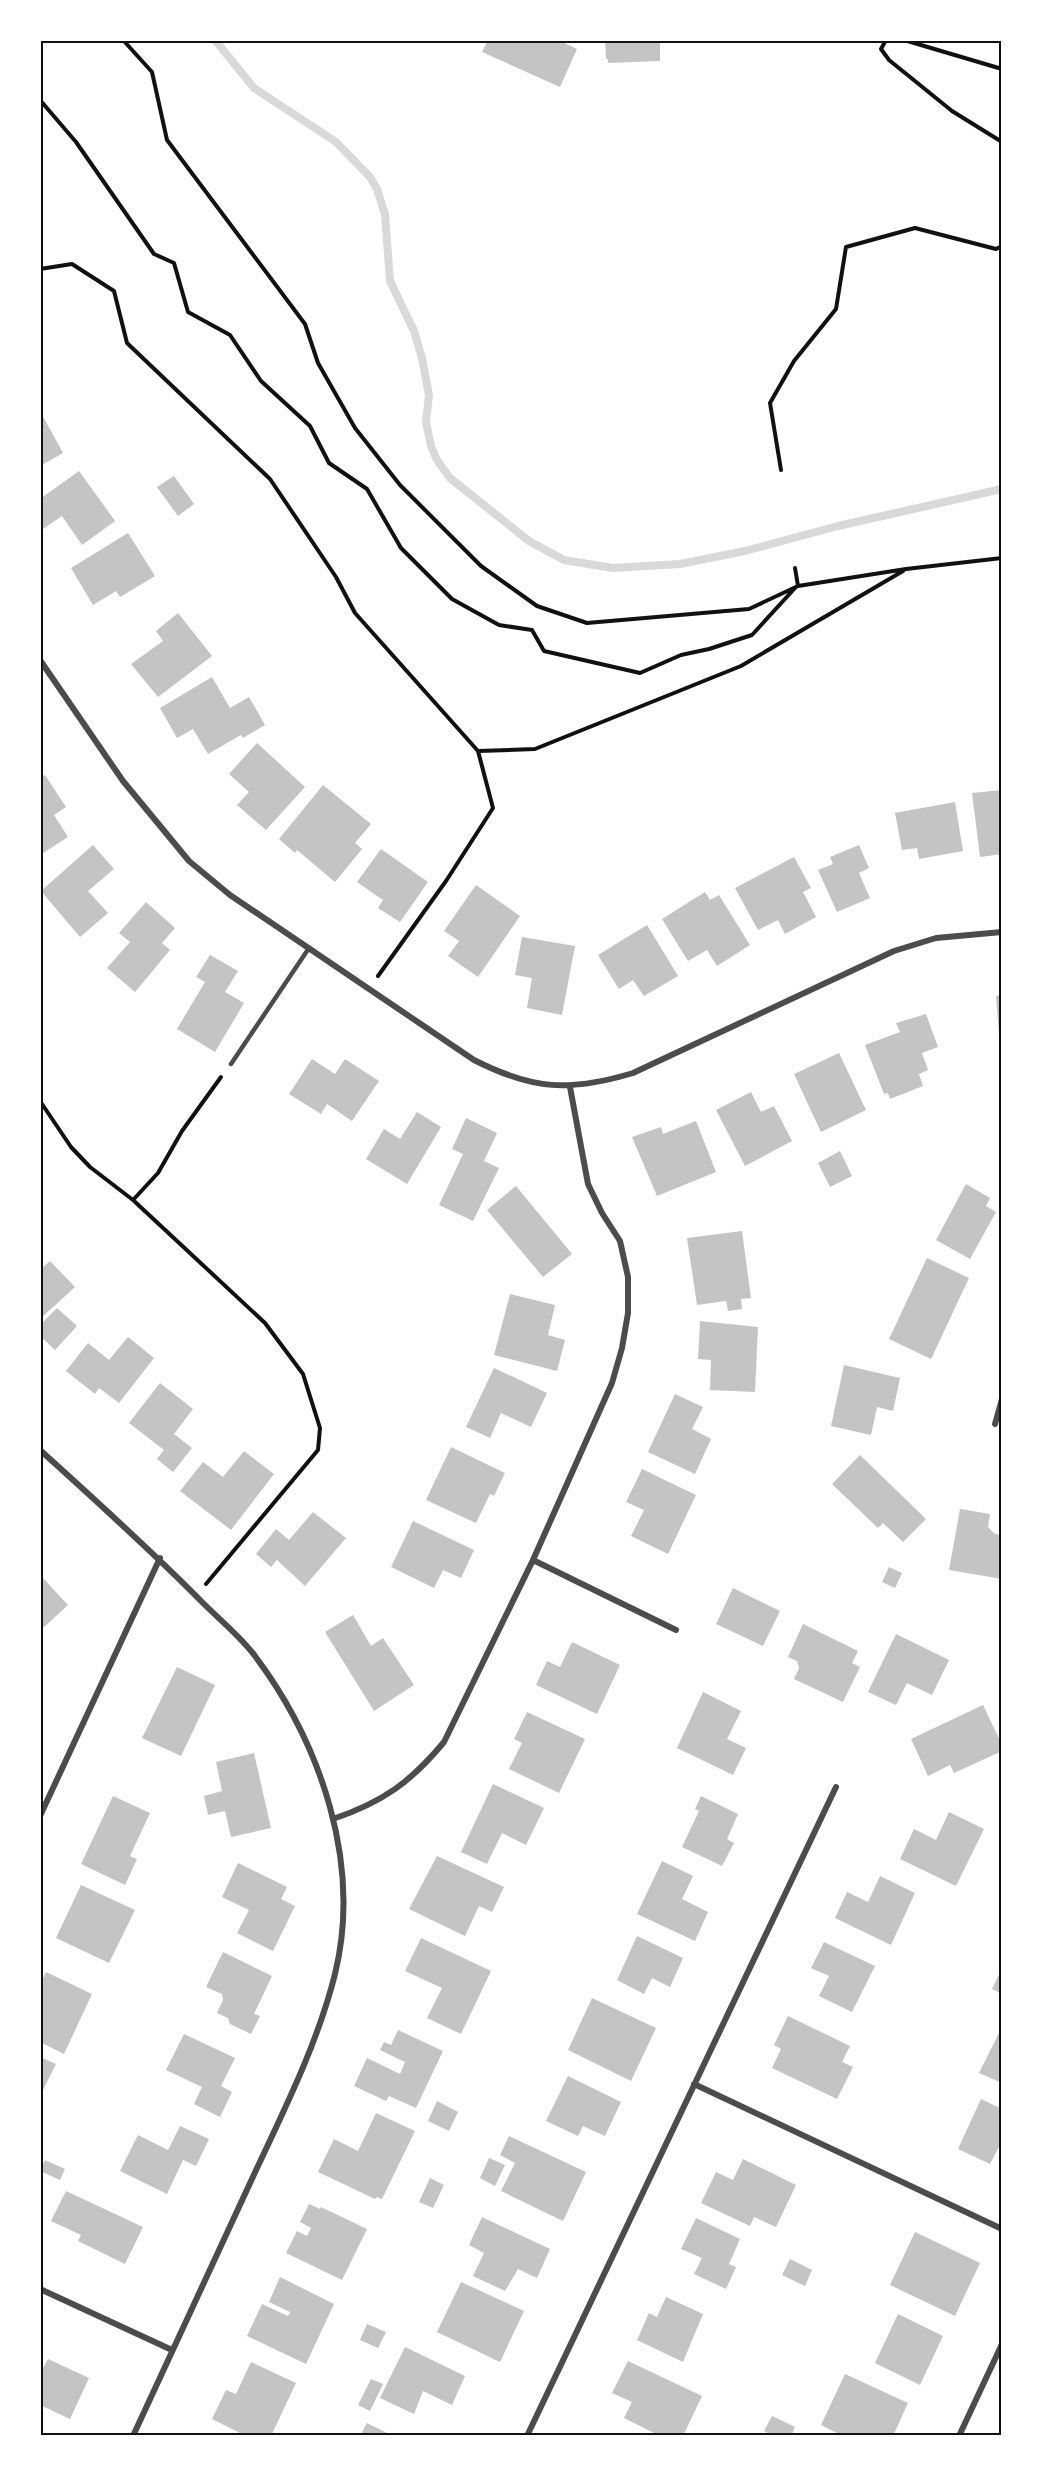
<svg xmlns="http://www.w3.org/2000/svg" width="1042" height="2476" font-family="'IBM Plex Sans',sans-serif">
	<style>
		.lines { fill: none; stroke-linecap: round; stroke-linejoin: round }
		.stream { stroke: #d9d9d9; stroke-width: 8 }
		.building { fill: #c4c4c4 }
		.path { stroke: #111; stroke-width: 4 }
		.service { stroke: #4c4c4c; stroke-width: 4.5 }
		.minor { stroke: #4c4c4c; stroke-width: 6 }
		.neatline { fill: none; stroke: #111; stroke-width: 2 }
	</style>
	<rect width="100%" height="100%" fill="#fff"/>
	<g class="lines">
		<path class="stream" d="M215 40 254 88 336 142 370 177 377 189 385 214 390 281 414 331 422 358 429 395 426 422 431 446 437 460 450 478 529 541 564 560 613 568 680 564 745 551 838 526 1002 489"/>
	</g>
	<path class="building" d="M488 40H558L577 49 560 87 482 52Z
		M605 40H660V61L608 63V59H606Z
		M40 411 63 453 40 466Z
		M79 471 115 521 82 545 62 516 40 531V499Z
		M174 476 194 504 178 516 157 487Z
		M128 533 155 576 120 597 116 591 93 605 71 568Z
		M178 613 212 656 158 697 131 664 163 641 156 631Z
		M212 677 230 708 249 697 265 725 243 738 241 735 208 754 193 729 177 738 160 708Z
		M257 743 305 787 266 830 237 805 249 792 229 774Z
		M45 775 66 807 54 815 68 837 40 855V778Z
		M323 785 371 824 355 843 362 849 335 882 297 850 295 853 279 839Z
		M1002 790V854L980 857 972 793Z
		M955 802 963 851 919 859 917 848 902 850 895 813Z
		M93 845 114 869 88 891 108 913 80 937 41 891Z
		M859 845 869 868 859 873 870 898 837 912 818 870 833 864 830 857Z
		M381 849 428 882 400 922 378 908 383 900 357 882Z
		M794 857 811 888 803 892 816 917 785 934 778 920 758 930 735 888Z
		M476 885 520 916 478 977 448 956 459 941 444 931Z
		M705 892 710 900 719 895 750 945 717 966 707 950 688 961 662 919Z
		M146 902 175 928 162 943 170 950 135 992 107 968 130 942 119 933Z
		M647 925 678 976 644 996 633 980 619 989 598 955Z
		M522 937 575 946 562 1015 527 1008 532 978 515 975Z
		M210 955 238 971 225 992 244 1003 215 1052 177 1029 205 982 196 977Z
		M1002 995V1048H1000L996 996Z
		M926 1014 938 1047 922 1053 928 1070 919 1074 923 1086 890 1099 888 1093 884 1094 865 1045 900 1032 896 1023Z
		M839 1053 866 1110 821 1132 794 1074Z
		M312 1059 335 1074 345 1059 379 1081 352 1121 327 1104 321 1114 289 1094Z
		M751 1092 761 1112 774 1106 792 1141 745 1166 716 1110Z
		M417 1112 441 1127 407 1184 366 1159 384 1129 400 1139Z
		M466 1118 497 1133 484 1161 499 1168 473 1221 439 1205 463 1154 452 1149Z
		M696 1121 716 1172 657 1196 632 1137 661 1127 663 1134Z
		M840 1151 852 1176 830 1187 818 1163Z
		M966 1184 990 1198 986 1206 996 1212 970 1259 936 1240Z
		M516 1186 572 1254 543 1277 487 1210Z
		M742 1231 751 1298 741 1299 742 1309 728 1311 726 1301 697 1305 687 1238Z
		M927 1258 969 1278 931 1359 889 1339Z
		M50 1261 75 1287 40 1319V1270Z
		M510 1294 555 1305 548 1335 565 1340 557 1371 494 1355Z
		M57 1308 77 1326 55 1350 40 1336V1325Z
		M700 1321 758 1327 755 1392 710 1390 711 1360 698 1359Z
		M128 1337 154 1358 119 1403 99 1388 95 1394 66 1371 88 1343 109 1360Z
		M844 1365 900 1378 893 1411 877 1407 871 1435 831 1426Z
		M494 1368 547 1393 531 1427 501 1413 490 1438 466 1427Z
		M160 1383 193 1409 174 1434 192 1448 173 1472 157 1459 164 1450 129 1423Z
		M675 1394 703 1407 692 1429 711 1439 695 1474 648 1452Z
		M451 1447 505 1473 494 1496 490 1494 476 1523 426 1500Z
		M244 1451 274 1474 231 1530 180 1491 203 1462 223 1477Z
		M860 1455 926 1519 903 1542 883 1523 878 1528 832 1484Z
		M642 1469 696 1495 668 1554 631 1536 644 1510 626 1502Z
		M960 1509 990 1514 988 1527 995 1534 1002 1535V1579L949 1570Z
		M313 1512 346 1538 305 1586 277 1560 271 1567 256 1554 276 1529 289 1540Z
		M413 1521 474 1550 461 1578 443 1570 434 1588 391 1567Z
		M889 1567 902 1573 895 1588 882 1582Z
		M40 1575 68 1605 43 1628 40 1625Z
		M733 1588 780 1611 763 1646 716 1624Z
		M353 1615 371 1646 383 1638 414 1685 374 1711 325 1632Z
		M803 1624 858 1651 852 1663 860 1667 843 1702 794 1679 799 1668 797 1661 788 1657Z
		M896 1634 949 1660 932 1695 907 1683 896 1705 868 1692Z
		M572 1642 620 1665 597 1714 536 1685 547 1661 560 1667Z
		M177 1667 215 1685 181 1756 142 1738Z
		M703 1692 741 1711 727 1739 746 1748 733 1775 677 1748Z
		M983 1705 1002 1745V1751L954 1773 950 1765 928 1776 911 1739Z
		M527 1712 585 1739 559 1793 509 1769 522 1743 514 1739Z
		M254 1753 271 1828 231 1837 225 1811 208 1815 204 1796 222 1791 216 1762Z
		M493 1784 544 1808 526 1845 502 1833 487 1864 461 1852Z
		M113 1796 150 1813 130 1856 137 1859 125 1885 81 1864Z
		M701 1796 738 1814 727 1839 734 1843 722 1866 682 1847 699 1811 695 1809Z
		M949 1812 984 1829 956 1886 900 1859 914 1829 936 1840Z
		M437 1856 504 1887 492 1912 479 1906 465 1936 409 1909Z
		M662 1861 693 1876 682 1899 708 1912 695 1941 637 1914Z
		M238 1863 287 1887 281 1899 295 1906 273 1951 237 1933 249 1910 222 1897Z
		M880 1876 915 1893 891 1945 835 1918 847 1892 868 1902Z
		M81 1885 135 1910 109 1963 56 1938Z
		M637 1936 683 1958 670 1987 652 1978 644 1994 617 1980Z
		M421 1938 491 1971 461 2034 427 2018 442 1988 405 1971Z
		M824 1942 875 1966 852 2012 819 1996 829 1976 811 1968Z
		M223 1952 272 1976 254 2014 260 2016 251 2034 230 2024 228 2018 217 2013 223 2000 222 1994 206 1987Z
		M1002 1968V1994L992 1989Z
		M46 1972 92 1994 64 2054 40 2042V1984Z
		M592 1998 656 2028 631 2081 568 2050Z
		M788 2016 850 2046 842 2062 853 2067 837 2099 772 2068 781 2049 774 2045Z
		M1002 2027V2083L979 2073Z
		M398 2030 443 2051 416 2108 389 2096 386 2101 354 2086 367 2058 400 2074 405 2062 380 2050 384 2042 391 2045Z
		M184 2034 235 2058 221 2086 232 2092 220 2117 194 2104 202 2087 166 2070Z
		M40 2057 56 2064 40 2096Z
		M568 2076 621 2102 605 2136 583 2126 578 2136 546 2121Z
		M981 2099 1002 2109V2141L990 2164 958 2149Z
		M437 2101 458 2112 449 2131 428 2121Z
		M376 2113 415 2131 382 2199 377 2197 375 2199 318 2172 334 2139 358 2151Z
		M180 2126 209 2139 196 2166 183 2160 167 2194 120 2171 138 2135 168 2150Z
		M509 2136 586 2172 563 2221 501 2191 515 2163 500 2155Z
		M489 2158 505 2165 495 2186 480 2178Z
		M743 2159 796 2185 776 2227 754 2217 750 2226 701 2203 716 2172 733 2180Z
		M45 2160 65 2169 60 2180 40 2171Z
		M430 2178 444 2185 433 2208 419 2202Z
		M66 2191 143 2227 125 2264 78 2241 81 2235 51 2221Z
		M309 2204 320 2209 321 2207 367 2229 342 2280 286 2253 297 2231 307 2236 311 2228 300 2222Z
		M482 2217 550 2249 537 2278 518 2269 505 2291 473 2276 484 2253 469 2245Z
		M696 2218 740 2239 729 2264 736 2267 726 2289 694 2274 702 2258 681 2249Z
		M915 2232 980 2263 955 2316 890 2285Z
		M790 2259 812 2270 805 2286 782 2275Z
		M280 2277 334 2304 306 2364 247 2336 262 2304 288 2316 290 2312 269 2302Z
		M461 2282 524 2311 500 2362 437 2332Z
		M666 2297 703 2314 683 2362 637 2340 649 2313 657 2317Z
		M898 2314 943 2336 920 2385 875 2363Z
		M367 2324 386 2332 378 2348 360 2340Z
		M405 2347 465 2376 452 2405 423 2391 414 2414 380 2398Z
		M48 2359 89 2378 70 2419 40 2405V2374Z
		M628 2361 702 2396 683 2436H660L624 2418 632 2402 612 2393Z
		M251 2362 296 2383 271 2436H246L212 2419 226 2390 236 2394Z
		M845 2374 908 2403 893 2436H843L821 2425Z
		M371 2379 383 2384 370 2411 358 2405Z
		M772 2416 795 2427 791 2436H774L764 2431Z
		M367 2423 393 2436H360Z"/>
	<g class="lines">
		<path class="path" d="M123 40 152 72 167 140 305 324 318 363 355 428 400 485 481 566 537 606 587 623 749 609 798 586 906 569 1002 558
			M886 40 881 49 889 60 952 111 1002 142
			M904 40 1002 69
			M40 100 76 142 154 254 174 263 188 312 230 335 261 381 310 426 329 463 367 489 401 548 452 599 499 625 532 630 544 651 640 673 681 655 709 649 752 635 795 588
			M40 269 72 264 114 291 127 343 270 479 336 577 355 613 478 751 493 808 446 881 378 976
			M781 470 770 403 794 361 836 309 846 247 915 228 996 249 1002 246
			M795 568 798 586
			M478 751 535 749 741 666 903 571
			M40 1101 71 1147 90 1167 133 1200 265 1323 303 1374 320 1428 318 1450 206 1584
			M133 1200 158 1173 182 1131 221 1077"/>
		<path class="service" d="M231 1064 309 948"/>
		<path class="minor" d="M40 660 123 781 189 861 230 895 474 1060C533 1090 570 1092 633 1073L894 951 936 938 1002 932
			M995 1424 1002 1399
			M40 1450C95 1500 151 1550 203 1603 220 1620 241 1637 255 1656 321 1744 362 1864 335 1974 317 2046 282 2114 251 2181 212 2266 172 2351 133 2436
			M533 1560 676 1630
			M40 1816 160 1558
			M333 1819C383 1802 411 1782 444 1742L533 1560 612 1383 622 1348 628 1313V1277L620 1241 602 1213 588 1184 570 1087
			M694 2084 1002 2229
			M40 2289 172 2350
			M527 2436 836 1787
			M959 2436 1002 2344"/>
	</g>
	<rect width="1042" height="2476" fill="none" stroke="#ffffff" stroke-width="84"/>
	<rect x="42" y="42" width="958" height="2392" class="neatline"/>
</svg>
